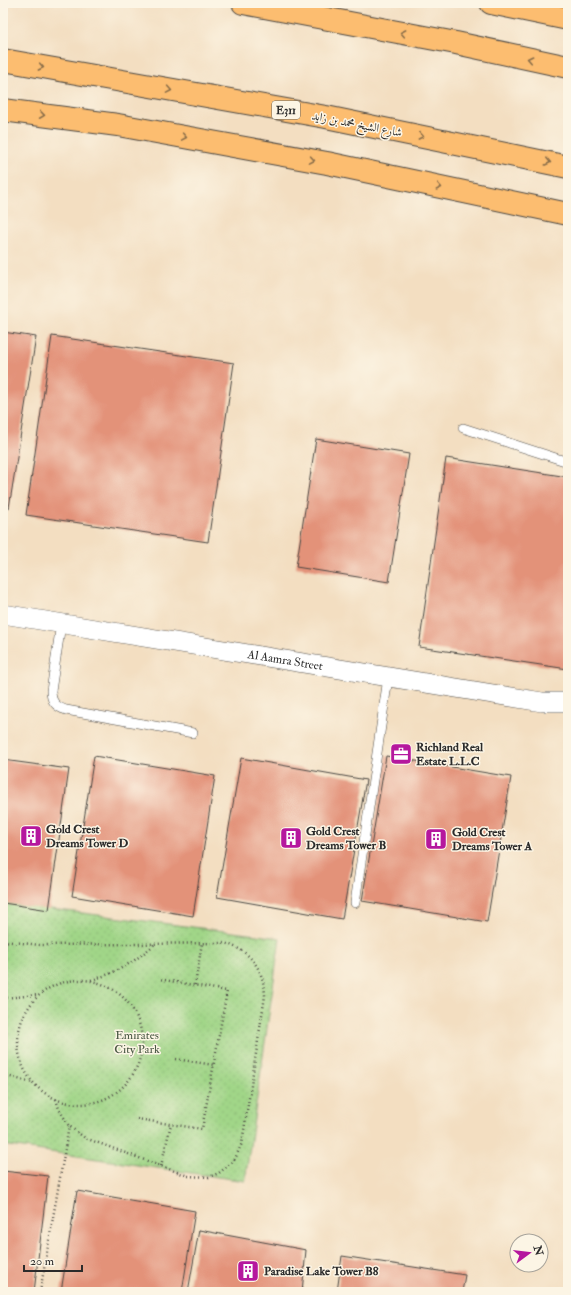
<svg xmlns="http://www.w3.org/2000/svg" width="571" height="1295" font-family="'IM FELL Double Pica',Amiri,serif">
	<style>
		.park { fill: url(#park-dots); stroke: #66805a }
		.building { fill: #e39279 }
		.lines { fill: none; stroke-linecap: round; stroke-linejoin: round }
		.lane-casing { stroke: #494642; stroke-width: 10 }
		.street-casing { stroke: #494642; stroke-width: 20 }
		.highway-casing { stroke: #494642; stroke-width: 24 }
		.path { stroke: #494642; stroke-width: 2.5; stroke-dasharray: 1 3; stroke-linecap: butt }
		.lane { stroke: #fff; stroke-width: 9 }
		.street { stroke: #fff; stroke-width: 19 }
		.highway { stroke: #fcbd6f; stroke-width: 22 }
		.oneway { stroke: #896d4a }
		.labels { text-anchor: middle; stroke-width: 3; stroke-linejoin: round; paint-order: stroke }
		.shield { fill: #fcf5e5; stroke: #6a6863; stroke-width: 1 }
		.shield-label { font-size: 11px; font-weight: bold; fill: #2b2b2b }
		.street-label { font-size: 12px; fill: #2b2b2b; stroke: #fcf5e5 }
		.poi-label { font-size: 12px; font-weight: bold; fill: #2b2b2b; stroke: #fcf5e5; text-anchor: start }
		.park-label { font-size: 12px; fill: #485642; stroke: #fcf5e5 }
	</style>
	<defs>
		<pattern id="park-dots" width="8" height="8" patternUnits="userSpaceOnUse"><rect width="8" height="8" fill="#a1d688"/><path d="M2 2h.1M6 6h.1" fill="none" stroke="#8bb876" stroke-width="1.8" stroke-linecap="round"/></pattern>
	</defs>
	<rect width="100%" height="100%" fill="#fcf5e5"/>
	<filter id="ink" filterUnits="userSpaceOnUse"><feTurbulence type="fractalNoise" baseFrequency=".025" numOctaves="2"/><feDisplacementMap in="SourceGraphic" scale="8" xChannelSelector="R" yChannelSelector="G"/><feConvolveMatrix kernelMatrix="1 2 1 2 8 2 1 2 1" color-interpolation-filters="sRGB"/></filter>
	<filter id="wash" filterUnits="userSpaceOnUse"><feTurbulence type="fractalNoise" baseFrequency=".012" numOctaves="4" result="noise"/><feDisplacementMap in="SourceGraphic" scale="16" xChannelSelector="R" yChannelSelector="G"/><feGaussianBlur stdDeviation="0.9" result="paint"/><feColorMatrix in="noise" values="0 0 0 0 0 0 0 0 0 0 0 0 0 0 0 0 0 1.4 0 .05"/><feComposite in="paint" operator="in"/></filter>
	<g filter="url(#wash)">
		<rect width="100%" height="100%" fill="#f3dec1"/>
		<path class="park" d="M3 903 280 938 245 1181 3 1145Z"/>
		<g id="blocks">
			<path class="building" d="M3 332 36 337 9 508 3 507Z
				M52 336 234 363 208 542 26 515Z
				M316 439 409 454 389 582 296 567Z
				M446 458 568 477V669L419 647Z
				M94 756 215 776 193 916 72 896Z
				M386 756 511 777 487 922 362 901Z
				M241 758 366 780 342 919 217 897Z
				M3 760 69 769 49 910 3 903Z
				M3 1171 48 1176 34 1292H3Z
				M77 1191 195 1211 182 1292H61Z
				M199 1230 306 1250 302 1292H188Z
				M342 1256 465 1275 462 1292H337Z"/>
		</g>
	</g>
	<g filter="url(#ink)">
		<use href="#blocks" fill-opacity="0" stroke="#494642" stroke-width="1"/>
		<g class="lines">
			<g class="lane-casing">
				<path id="lane" d="M463 428 568 462
					M61 624 51 691C51 702 56 707 66 710L193 733
					M355 903 388 678"/>
			</g>
			<g class="street-casing">
				<g id="street">
					<path id="s1" d="M3 614 542 702H568"/>
				</g>
			</g>
			<g class="highway-casing">
				<path id="highway" d="M243 3 456 43 568 67
					M491 3 568 19
					M3 60 326 117 568 167
					M3 110 118 125 327 163 568 214"/>
			</g>
			<path class="path" d="M3 941 40 945 224 943C250 950 264 969 265 996L242 1143 234 1161 219 1173 209 1177 188 1176 85 1138 69 1126 59 1109 56 1099
				M91 980C117 973 136 961 156 943
				M18 1042a62 62 0 1 1 124 0a62 62 0 1 1-124 0Z
				M195 985 202 943
				M3 998 38 995
				M176 1059 214 1065
				M3 1075 33 1083
				M137 1119 202 1129 227 991 159 979
				M161 1166 171 1124
				M40 1292 69 1126"/>
			<use href="#lane" class="lane"/>
			<use href="#street" class="street"/>
			<use href="#highway" class="highway"/>
		</g>
		<defs><path id="oneway-chevron" d="M-2-3.5L2.5 0L-2 3.5" fill="none" stroke-width="1.6" stroke-linecap="round" stroke-linejoin="round"/></defs>
		<g class="oneway">
			<use href="#oneway-chevron" transform="translate(403 33) rotate(-169)"/>
			<use href="#oneway-chevron" transform="translate(530 59) rotate(-168)"/>
			<use href="#oneway-chevron" transform="translate(41 67) rotate(11)"/>
			<use href="#oneway-chevron" transform="translate(169 90) rotate(10)"/>
			<use href="#oneway-chevron" transform="translate(42 115) rotate(8)"/>
			<use href="#oneway-chevron" transform="translate(421 136) rotate(11)"/>
			<use href="#oneway-chevron" transform="translate(184 137) rotate(10)"/>
			<use href="#oneway-chevron" transform="translate(312 160) rotate(10)"/>
			<use href="#oneway-chevron" transform="translate(548 162) rotate(13)"/>
			<use href="#oneway-chevron" transform="translate(439 187) rotate(12)"/>
		</g>
	</g>
	<defs>
		<g id="office-square" transform="scale(1.15)"><rect x="-9" y="-9" width="18" height="18" rx="4" fill="#b5179e" stroke="#fcf5e5"/><path d="M-6-3h4V-5.5h4V-3h4V5H-6ZM-1-4.5V-3h2v-1.5ZM-6 0V1H6V0Z" fill="#fff"/></g>
		<g id="building-square" transform="scale(1.15)"><rect x="-9" y="-9" width="18" height="18" rx="4" fill="#b5179e" stroke="#fcf5e5"/><path d="M-4-6H4V6H1V3H-1V6H-4ZM-2.5-4.3h1.7v1.8h-1.7ZM.8-4.3h1.7v1.8H.8ZM-2.5-1h1.7V.8h-1.7ZM.8-1h1.7V.8H.8Z" fill="#fff"/></g>
	</defs>
	<g fill-rule="evenodd">
		<use href="#office-square" x="401" y="754"/>
		<use href="#building-square" x="31" y="836"/>
		<use href="#building-square" x="291" y="838"/>
		<use href="#building-square" x="436" y="839"/>
		<use href="#building-square" x="248" y="1271"/>
	</g>
	<g class="labels">
		<rect class="shield" x="272" y="101" width="28" height="18" rx="3"/>
		<g class="shield-label">
			<text x="286" y="114">E311</text>
		</g>
		<g class="street-label">
			<text transform="translate(357 124) rotate(11)" y="4">شارع الشيخ محمد بن زايد</text>
			<text dy="4" stroke="none"><textPath href="#s1" startOffset="286">Al Aamra Street</textPath></text>
		</g>
		<g class="poi-label">
			<text x="416" y="751">Richland Real<tspan x="416" dy="14">Estate L.L.C</tspan></text>
			<text x="46" y="833">Gold Crest<tspan x="46" dy="14">Dreams Tower D</tspan></text>
			<text x="306" y="835">Gold Crest<tspan x="306" dy="14">Dreams Tower B</tspan></text>
			<text x="452" y="836">Gold Crest<tspan x="452" dy="14">Dreams Tower A</tspan></text>
			<text x="264" y="1275">Paradise Lake Tower B8</text>
		</g>
		<g class="park-label">
			<text x="137" y="1039">Emirates<tspan x="137" dy="14">City Park</tspan></text>
		</g>
	</g>
	<rect width="571" height="1295" fill="none" stroke="#fcf5e5" stroke-width="16"/>
	<g transform="translate(529 1253) rotate(75)"><circle r="19" fill="#fcf5e5" stroke="#a8a49b"/>
	<path d="M0-3L7 15L0 10L-7 15Z" fill="#b5179e"/>
	<text y="-6" font-size="11" font-weight="bold" text-anchor="middle" fill="#2b2b2b">N</text>
	</g>
	<path d="M24 1265v6h58v-6" fill="none" stroke="#2b2b2b" stroke-width="2"/>
	<text x="30" y="1265" font-size="12" fill="#2b2b2b" stroke="#fcf5e5" stroke-width="3" paint-order="stroke">20 m</text>
</svg>
